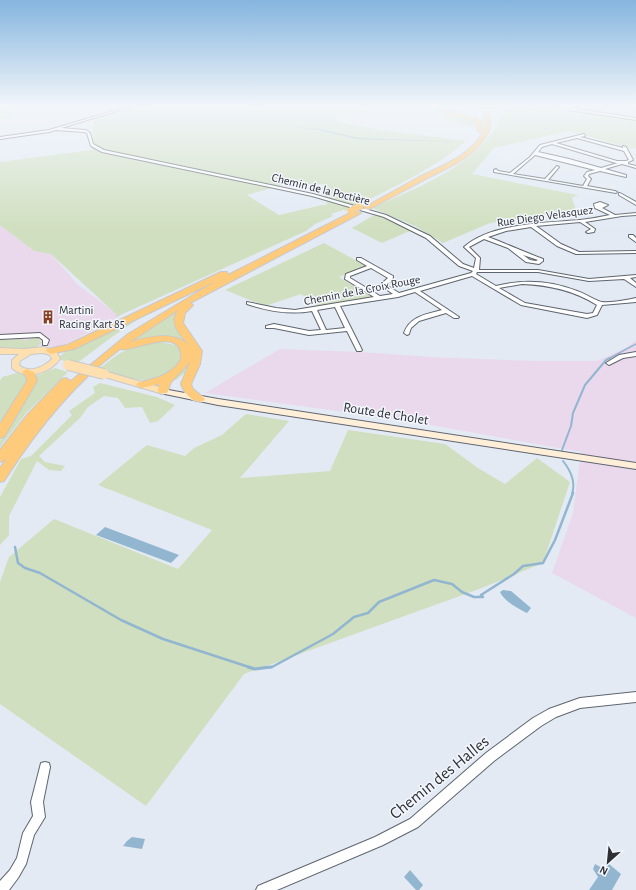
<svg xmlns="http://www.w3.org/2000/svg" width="636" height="890" font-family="'Alegreya Sans',sans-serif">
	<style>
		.industrial { fill: #ead9ec }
		.green { fill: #d0dfbf; fill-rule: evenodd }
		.water { fill: #92b6d0 }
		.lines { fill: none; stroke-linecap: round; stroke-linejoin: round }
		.stream-far3 { stroke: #92b6d0; stroke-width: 1.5 }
		.stream-far2 { stroke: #92b6d0; stroke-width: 2 }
		.stream-far1 { stroke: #92b6d0; stroke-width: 2.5 }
		.stream { stroke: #92b6d0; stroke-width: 3 }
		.street-casing { stroke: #5f656e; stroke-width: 2 }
		.secondary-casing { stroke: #5f656e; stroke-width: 2 }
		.primary-casing { stroke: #c8c9ca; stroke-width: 2 }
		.highway-casing { stroke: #c8c9ca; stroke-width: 2 }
		.street { fill: #fff; fill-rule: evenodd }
		.secondary { fill: #ffefd8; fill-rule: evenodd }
		.primary { fill: #fedfb0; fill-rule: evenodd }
		.highway { fill: #feca7c; fill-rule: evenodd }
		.primary-bridge-casing { stroke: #c8c9ca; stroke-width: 12; stroke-linecap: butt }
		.highway-bridge-far1-casing { stroke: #c8c9ca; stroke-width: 6; stroke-linecap: butt }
		.highway-bridge-casing { stroke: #c8c9ca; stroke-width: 8; stroke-linecap: butt }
		.primary-bridge { stroke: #fedfb0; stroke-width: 10 }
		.highway-bridge-far1 { stroke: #feca7c; stroke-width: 5.5 }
		.highway-bridge { stroke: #feca7c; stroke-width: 7 }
		.labels { text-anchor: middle; stroke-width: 3; stroke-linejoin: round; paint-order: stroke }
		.far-street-label { font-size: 12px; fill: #2d2f33; stroke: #f3f7fd }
		.far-poi-label { font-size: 12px; fill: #2d2f33; stroke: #f3f7fd; text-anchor: start }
		.street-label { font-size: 14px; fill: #2d2f33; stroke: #f3f7fd }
		.near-street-label { font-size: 17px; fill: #2d2f33; stroke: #f3f7fd }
	</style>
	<rect width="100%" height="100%" fill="#e3eaf4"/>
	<path class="industrial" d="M0 225 34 251 51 254 78 285 120 316 58 348 41 345 34 349H0Z
		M636 340V618L552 573 573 513 581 452 397 419 205 393 280 349 361 352 431 357 538 361H597L625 348Z"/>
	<path class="green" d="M0 105H12L10 119H0Z
		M177 105H387L343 117 337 121 376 129 466 141C432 171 386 190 346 211L343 210 331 214 333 216 315 224 306 231 116 317V314L51 254 34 251 0 225V162L92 150 94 119 131 108ZM323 184 327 205H322L279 215 247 195 282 185Z
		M430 105H440L435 108 439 113 477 123 474 127C458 124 439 118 430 105Z
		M514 109 593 113 636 120V148L633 149 569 131 494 148 472 174 578 195 572 198 576 210 490 223 443 243 415 226 372 208C416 188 488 162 502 112Z
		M376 214 412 230 382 243 352 228Z
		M324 243 366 266 339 277 374 298 317 306 301 294 265 306 225 290Z
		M180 308 173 322 190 346 193 356 187 371 176 380 173 379 191 356 170 339 126 344Z
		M151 310 109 339 76 364 61 360 60 356 65 352Z
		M21 337 24 341 35 337 40 340 41 343C32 354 13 349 0 348V339L11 340Z
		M156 341 175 345 182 352C182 360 179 365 172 370 147 389 127 376 98 370 120 352 128 346 156 341Z
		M55 368 68 372 27 412 0 447V441L18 408 36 380V376Z
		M17 373 27 376V380L0 426V381L2 377Z
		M100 383 157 397 175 405 158 421 150 423 142 407 125 408 118 398 104 396 88 407 80 418 39 456 45 462 65 466 61 471 49 470 37 461 9 516V535L0 545V497L21 459 31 456 72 415 69 411 95 393 93 387Z
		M246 414 289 421 240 478 330 471 348 430 445 444 478 468 505 484 537 458 570 482 543 563 482 588 244 674 146 806 0 704V582L9 557 54 519 178 569 212 530 98 485 147 445 185 456 194 448 222 435Z"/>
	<path class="water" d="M245 105 297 127 320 129 358 138 464 142 357 139 319 130 296 127Z
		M105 527 179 555 171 563 96 535Z
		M503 590 511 591 531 608 527 613C518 609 504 601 500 592Z
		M132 837 145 839 142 849 123 846 127 841Z
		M595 864 604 869 609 864 621 874 612 890H589L598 877 593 869Z
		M410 870 423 885 419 890H416L404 877Z"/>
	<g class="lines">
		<path class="stream-far3" d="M608 359 636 344"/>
		<path class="stream-far2" d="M562 450 571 426 573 413 585 385 606 360 610 358
			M563 461C571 471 576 482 572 494"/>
		<path class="stream-far1" d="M15 547 18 563 25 568 40 573 121 620 163 639 252 668
			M262 668 272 667 333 634 354 617 368 613 379 602 434 580 452 584 462 592 474 597H483L481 595 514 574 523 566 543 563 555 540 573 493"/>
		<path class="stream" d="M248 667 255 669 271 667"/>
		<g class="street-casing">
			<path id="street" d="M133 105H137L61 128 86 130 90 133 93 144 104 150 313 194 386 215 430 236 463 264 474 268 476 258 464 247C491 223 545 223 580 220 590 219 600 217 610 215L595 208 594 204 600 202 608 205 602 208 615 215 636 213V215L622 216 585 222 595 229 594 232 588 233 586 232 591 229 580 222 536 226 561 244 579 252 636 251V253L576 254 557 246 531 227 506 231 488 237C507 244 524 252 543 259V261L539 264 526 262 508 248 484 239 469 247 480 258 479 270H538L589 279 636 275V277L630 278 636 283V287L624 279 589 281 538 272H477L476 274 496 286C523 279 551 281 577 291 584 293 598 302 602 302 613 303 625 300 636 298V302L602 305 597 315 587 318 521 305 472 276 420 291 459 317 458 318H454L446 313 419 321 411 328 409 334 407 335 404 333C410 316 427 314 442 310L415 292 398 297 340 306 362 350 361 351H357L347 331 309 335 274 328H266V326L274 324 309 331 321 330 312 311C289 315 269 311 247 304V302L276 308 295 310 374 297 345 279 346 274 367 266 357 260V258H361L393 276V277L392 281 386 285 399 293 471 273 473 271 459 266 426 238 384 217 312 196 102 152 91 146 87 133 84 132 56 130 49 132 0 139V137L49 130ZM523 255 538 260 536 261 530 260ZM371 268 388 278 380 285 393 294 380 296 350 278V276ZM522 284C549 285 573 290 597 305L593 313 587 314 525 303 499 288ZM335 307 345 328 326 330 317 310Z
				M584 134 585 136 580 137 623 148V146L626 147 633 160 628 162V164L636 166V168L622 164 605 169 626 175V177L600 171 589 174 588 176 591 179 587 186 615 191 617 192 616 193 494 172V170L496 169 498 171 510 173 530 157 540 145ZM577 138 624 151 629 160 626 161H617L556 143ZM552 144 616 163H618L601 168 569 159 538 152 542 147ZM535 155 595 170 587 172 584 176 587 179 583 186 548 180 559 167 557 166 545 179 513 174Z
				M620 193 636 202V205L619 195V193Z
				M629 235H633L636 238V242L629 237Z
				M40 333 49 340 47 345H43V340L39 337 0 339V335Z
				M636 352V356L623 358 609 365 606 363 619 355Z
				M636 692V702L580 708 556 717 541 726 494 761 418 827 383 845 277 890H256L258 886 375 837 410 819 486 753 533 718 549 709 580 698Z
				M45 762 49 763 50 767 43 802 45 817 34 835 26 864 18 878 9 890H0V881L10 870 17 858 23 833 33 816 31 802 40 767 41 763Z"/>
		</g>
		<g class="secondary-casing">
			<path id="secondary" d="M565 105H569L572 107 571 108 636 118V120L568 110 566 109 568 107Z
				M160 389H163L218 399 636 463V469L218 405 160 393 159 391Z"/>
		</g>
		<g class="primary-casing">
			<path id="primary" d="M44 347 56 351 60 359C50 373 26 381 12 368V360L19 354H0V348L24 349ZM43 353 50 355 52 359C44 367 29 374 19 365L20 361 31 354Z
				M104 371 166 389 168 391 163 394 101 376 100 374Z"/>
		</g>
		<g class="highway-casing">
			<path id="highway" d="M447 105 442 108 478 119 482 122V132H478L477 124 474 121 445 114 437 109 441 105Z
				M481 105H485C489 114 493 122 489 131 477 157 447 168 424 180 405 190 387 200 369 209H365V207C383 197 401 187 419 177 441 166 472 155 483 132 488 122 484 114 481 105Z
				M488 105 568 108 570 109 568 110 490 107Z
				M354 211 361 213 190 303 193 305 185 313 183 323 202 351 200 364 191 384 193 389 205 399 203 401C193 404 184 393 181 384L190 362 171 382 167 393H159L158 391 159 384 141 388 136 385 137 383C152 379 165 377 176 366 180 362 182 358 181 353 176 327 132 353 120 349 73 384 36 431 4 481L0 482V468L6 459 0 462V450L27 415 62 379 66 378 71 381 128 334 216 281 74 349 51 354 46 351 47 349 67 345 221 272H227L228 275ZM178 310C168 325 181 334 189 346 175 330 148 337 130 342Z
				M27 369 35 373 37 381 4 437 0 438V424L27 381 26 376 22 372Z"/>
		</g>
		<use href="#street" class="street"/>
		<use href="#secondary" class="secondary"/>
		<use href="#primary" class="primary"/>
		<use href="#highway" class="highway"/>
		<g class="primary-bridge-casing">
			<path id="primary-bridge" d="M68 365 104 374"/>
		</g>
		<g class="highway-bridge-far1-casing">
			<path id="highway-bridge-far1" d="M475 105 490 106"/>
		</g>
		<g class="highway-bridge-casing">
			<path id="highway-bridge" d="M351 211 360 206"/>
		</g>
		<use href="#primary-bridge" class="primary-bridge"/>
		<use href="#highway-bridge-far1" class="highway-bridge-far1"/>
		<use href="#highway-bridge" class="highway-bridge"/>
	</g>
	<linearGradient id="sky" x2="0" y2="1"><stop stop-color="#85b5de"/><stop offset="0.46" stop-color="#f2f6fa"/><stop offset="1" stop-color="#f2f6fa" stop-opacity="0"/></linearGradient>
	<rect width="636" height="230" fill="url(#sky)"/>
	<defs>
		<g id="building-bare" transform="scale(1.08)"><path d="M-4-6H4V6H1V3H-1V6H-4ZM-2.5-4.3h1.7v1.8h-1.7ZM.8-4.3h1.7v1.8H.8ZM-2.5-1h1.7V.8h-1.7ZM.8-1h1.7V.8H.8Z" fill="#873f23" stroke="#f3f7fd" stroke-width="2.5" paint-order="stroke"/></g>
	</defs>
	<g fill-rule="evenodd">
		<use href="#building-bare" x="48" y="317"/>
	</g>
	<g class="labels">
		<g class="far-street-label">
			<text transform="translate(321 189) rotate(14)" y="4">Chemin de la Poctière</text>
			<text transform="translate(545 216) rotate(-8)" y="4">Rue Diego Velasquez</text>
			<text transform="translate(362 290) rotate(-11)" y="4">Chemin de la Croix Rouge</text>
		</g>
		<g class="far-poi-label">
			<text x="59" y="314">Martini<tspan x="59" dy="14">Racing Kart 85</tspan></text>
		</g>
		<g class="street-label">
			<text transform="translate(386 413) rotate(9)" y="5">Route de Cholet</text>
		</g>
		<g class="near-street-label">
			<text transform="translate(439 777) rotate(-39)" y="6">Chemin des Halles</text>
		</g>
	</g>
	<g transform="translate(608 862) rotate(207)" stroke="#f3f7fd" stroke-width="3" paint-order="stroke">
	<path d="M0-3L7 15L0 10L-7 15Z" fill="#2d2f33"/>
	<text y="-6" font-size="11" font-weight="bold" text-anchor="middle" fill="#2d2f33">N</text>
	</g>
</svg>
